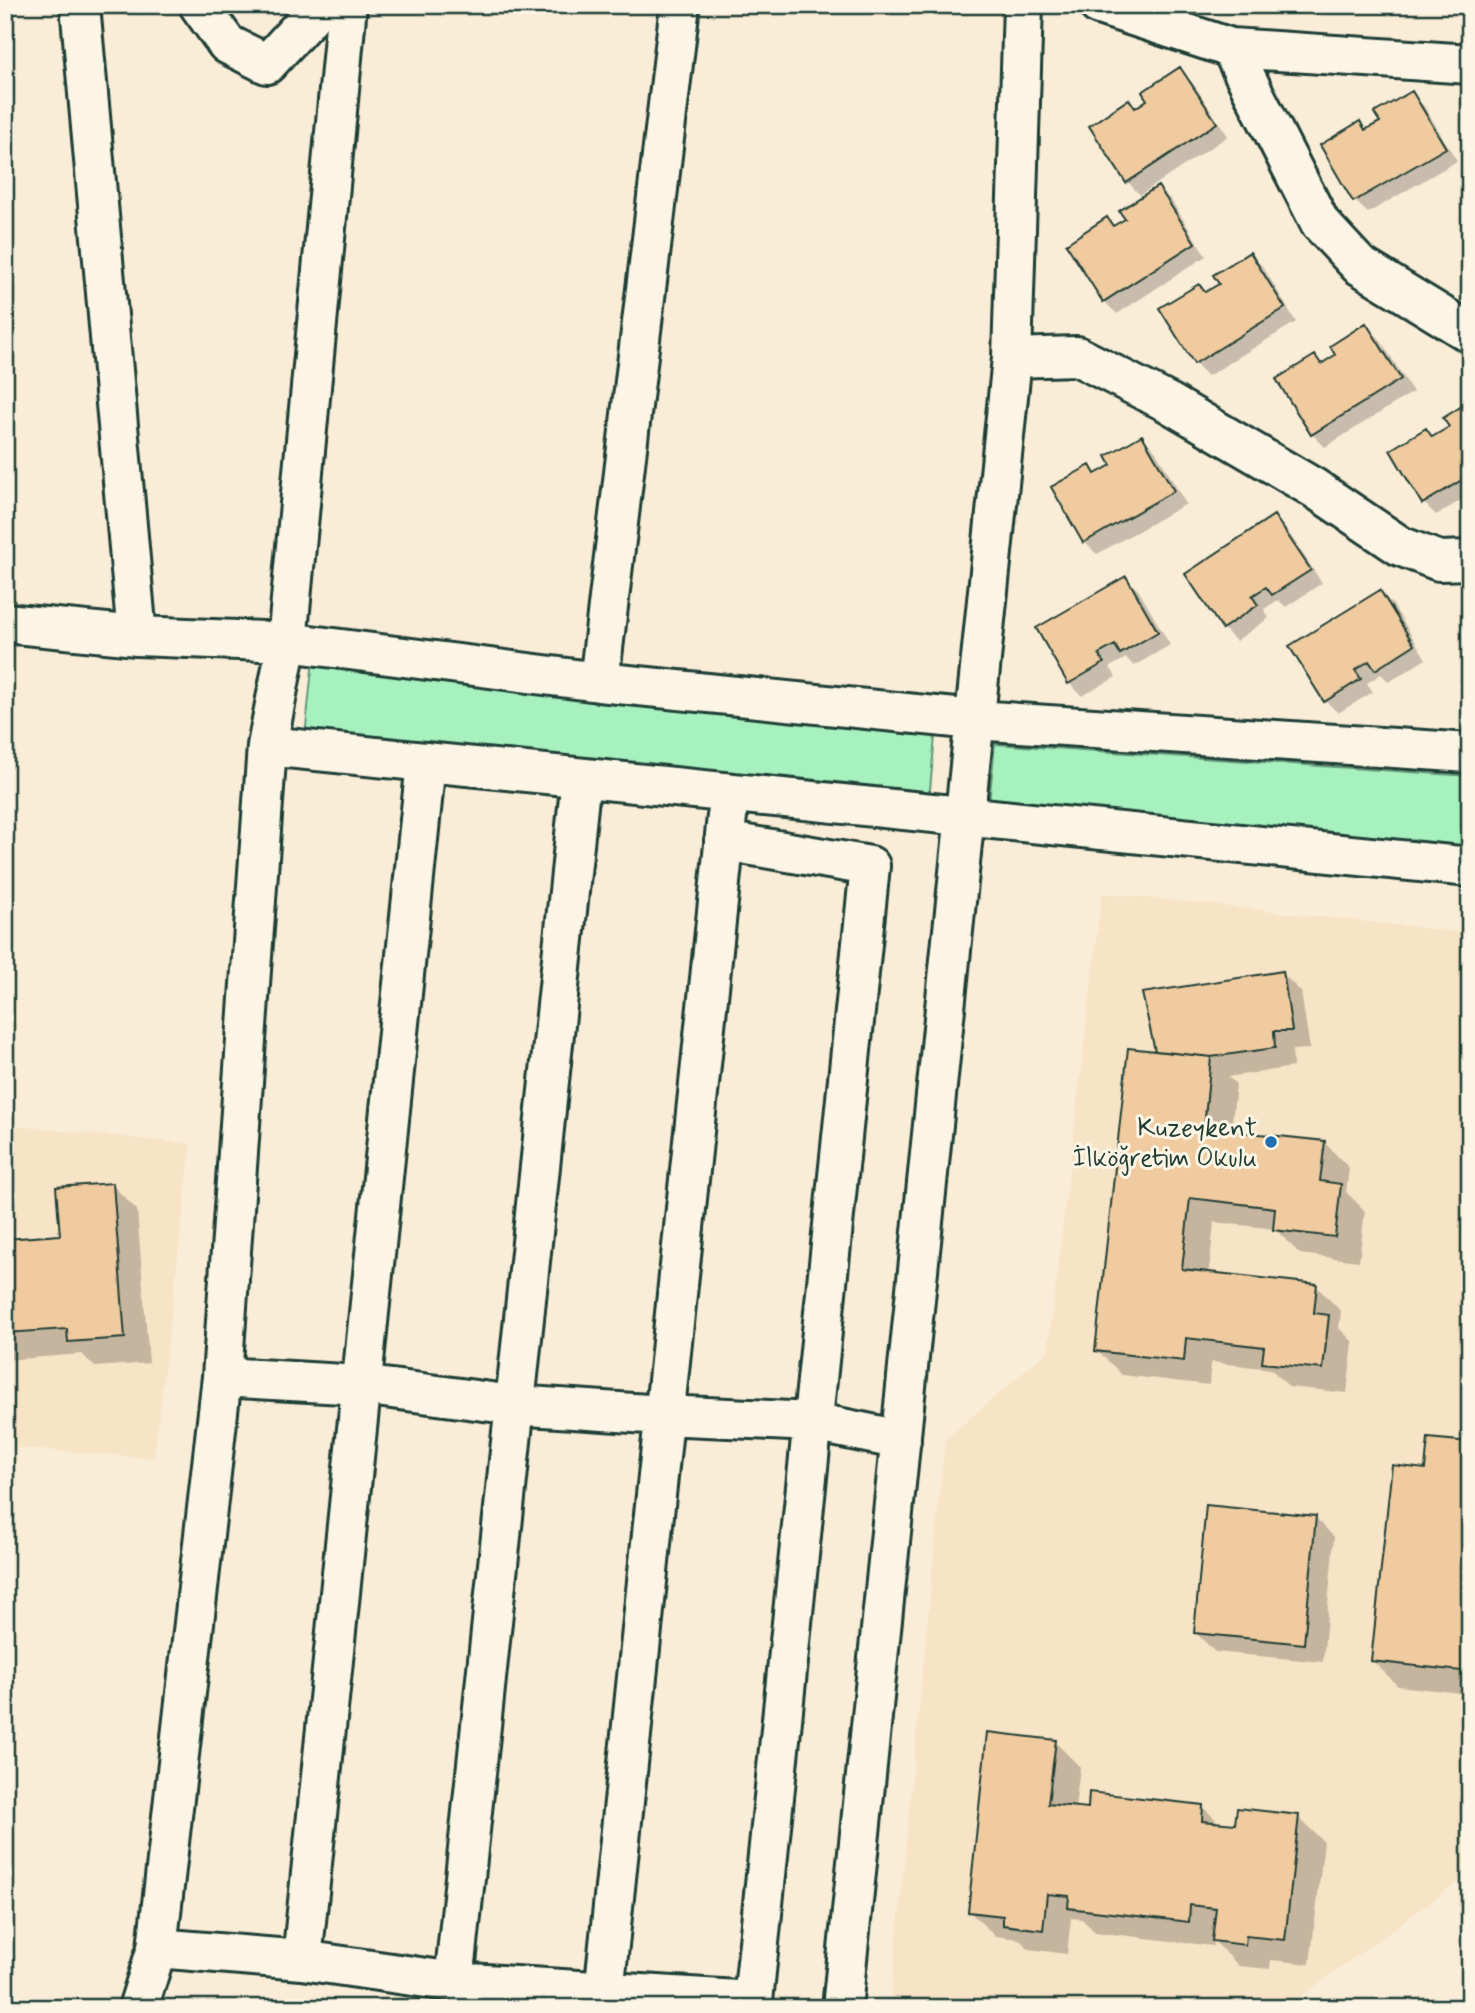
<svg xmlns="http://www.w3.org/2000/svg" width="1475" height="2013" font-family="Mynerve,sans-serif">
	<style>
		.built { fill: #f7e3c6 }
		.green { fill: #a7f1bf; stroke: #63977a; stroke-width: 2 }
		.shadow { fill: #0003 }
		.building { fill: #f0cba0; stroke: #1f3d34; stroke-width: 2 }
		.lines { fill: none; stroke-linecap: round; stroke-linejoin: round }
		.minor-casing { stroke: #1f3d34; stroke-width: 44 }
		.minor { stroke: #fcf5e5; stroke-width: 38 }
		.poi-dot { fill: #1f6fb2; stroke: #fcf5e5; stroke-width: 2.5 }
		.labels { text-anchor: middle; stroke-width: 6; stroke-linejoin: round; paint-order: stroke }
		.poi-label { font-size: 26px; fill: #1f3d34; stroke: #fcf5e5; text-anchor: end }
	</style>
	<rect width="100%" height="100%" fill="#faedd7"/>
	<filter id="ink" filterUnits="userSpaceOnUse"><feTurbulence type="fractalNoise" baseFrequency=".0143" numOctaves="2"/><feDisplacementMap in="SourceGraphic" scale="14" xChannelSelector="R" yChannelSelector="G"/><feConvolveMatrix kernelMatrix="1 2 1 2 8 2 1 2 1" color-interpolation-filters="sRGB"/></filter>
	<g filter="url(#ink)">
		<path class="built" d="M1102 893 1470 933V1873L1285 2008H890L945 1440 1048 1351Z
			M5 1125 191 1144 154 1458 5 1447Z"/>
		<path class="green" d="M314 650 937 715 929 800 305 736Z
			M995 744 1470 776V885L986 833Z"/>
		<path class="shadow" d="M1179 69 1192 82 1228 136 1140 195 1128 182 1091 127 1129 102 1136 109 1149 101Z
			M1411 93 1424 106 1457 161 1368 213 1355 201 1360 124 1368 131 1382 122Z
			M1158 188 1171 200 1206 256 1117 314 1104 301 1107 220 1115 227 1127 219Z
			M1250 254 1263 267 1296 322 1208 376 1195 363 1206 293 1221 285Z
			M1366 325 1379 338 1413 392 1325 447 1312 434 1315 357 1323 365 1338 356Z
			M1470 403V495L1436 515 1424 503 1426 430 1434 438 1451 427Z
			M1142 437 1155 450 1186 504 1097 554 1084 542 1090 467 1097 475 1113 466Z
			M1274 517 1287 530 1322 583 1286 607 1278 600 1264 609 1269 618 1236 641 1223 628Z
			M1126 578 1139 591 1170 645 1134 666 1126 658 1110 667 1116 677 1082 696 1069 683Z
			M1380 592 1393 605 1426 659 1389 682 1381 674 1367 683 1373 692 1338 713 1326 701Z
			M1282 973 1301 992 1310 1049 1292 1050 1293 1067 1228 1077 1236 1084 1231 1132 1324 1142 1349 1168 1346 1192 1365 1211 1359 1261 1300 1254 1275 1229 1214 1222 1209 1274 1316 1286 1341 1311 1339 1328 1353 1342 1347 1393 1289 1387 1271 1369 1211 1362 1209 1385 1122 1375 1097 1350 1157 1053Z
			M112 1185 137 1210 149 1363 95 1367 82 1354 5 1360V1241L62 1237Z
			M1470 1444V1694L1398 1686 1373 1661 1426 1470Z
			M1315 1517 1334 1537 1323 1662 1215 1652 1196 1633Z
			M1055 1742 1080 1767 1075 1808 1202 1806 1220 1824 1237 1826 1298 1817 1324 1842 1310 1964 1271 1960 1270 1969 1239 1966 1214 1941 1213 1946 1095 1932 1082 1919 1071 1918 1067 1954 1029 1949 1019 1939 995 1936 969 1911Z"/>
		<path class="building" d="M1180 67 1217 123 1126 183 1089 126 1129 99 1135 108 1147 100 1142 92Z
			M1412 91 1446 148 1353 202 1320 145 1360 121 1365 130 1380 122 1374 113Z
			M1158 186 1195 243 1103 302 1066 244 1107 217 1113 226 1125 219 1119 211Z
			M1250 252 1285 308 1194 364 1159 308 1199 284 1205 292 1219 284 1213 275Z
			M1366 323 1401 379 1311 435 1276 379 1315 355 1321 364 1335 355 1330 346Z
			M1470 401V475L1422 504 1390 450 1426 428 1432 437 1449 427 1443 418Z
			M1142 435 1174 491 1083 543 1051 487 1090 465 1095 474 1111 465 1106 456Z
			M1274 515 1311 570 1272 595 1266 587 1252 596 1258 605 1222 629 1185 574Z
			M1126 576 1158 632 1120 654 1115 645 1099 654 1104 663 1068 684 1036 628Z
			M1380 590 1414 645 1375 670 1369 661 1355 670 1361 679 1324 702 1289 646Z
			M1283 971 1292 1031H1274L1275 1048 1211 1057 1155 1051 1142 993Z
			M1128 1048 1211 1057 1204 1128 1325 1141 1320 1181 1341 1184 1335 1237 1273 1230 1275 1208 1190 1198 1182 1269 1317 1284 1314 1313 1329 1315 1323 1369 1262 1363 1264 1347 1186 1338 1184 1361 1095 1351Z
			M113 1183 125 1338 68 1342 67 1329 5 1333V1239L60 1235 56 1187Z
			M1428 1438 1470 1442V1672L1371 1661 1392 1465 1425 1469Z
			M1206 1505 1316 1516 1304 1644 1194 1633Z
			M987 1732 1056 1740 1048 1804 1088 1808 1089 1792 1203 1805 1202 1821 1235 1824 1237 1808 1299 1815 1285 1940 1246 1936 1245 1945 1212 1941 1216 1908 1190 1905 1189 1922 1068 1908 1069 1896 1047 1894 1043 1930 1003 1925V1916L968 1912Z"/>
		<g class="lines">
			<g class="minor-casing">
				<path id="minor" d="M80 5 137 636
					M199 5 227 44 267 64 309 18 317 5
					M1099 5 1231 48 1470 64
					M1231 48 1320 223 1359 265 1470 333
					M1012 358 1077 356 1169 403 1314 488 1400 546 1439 561 1470 560
					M5 623 137 636 287 642 599 682 975 720 1470 753
					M599 682 680 5
					M267 746 1470 867
					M222 1377 361 1385 514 1405 663 1415 813 1422 901 1440
					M157 1948 302 1960 454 1982 753 2001 870 866 724 841
					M302 1960 426 762
					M454 1982 581 778
					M604 1993 727 816
					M138 2008 157 1948 222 1377 267 746 287 642 347 5
					M842 2008 1012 358 1023 5"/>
			</g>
			<use href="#minor" class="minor"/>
		</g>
	</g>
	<circle class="poi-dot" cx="1271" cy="1142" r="7"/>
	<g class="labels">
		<g class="poi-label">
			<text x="1257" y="1136">Kuzeykent<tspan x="1257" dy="30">İlköğretim Okulu</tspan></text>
		</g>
	</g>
	<rect width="1475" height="2013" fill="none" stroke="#fcf5e5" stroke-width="28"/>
	<rect x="14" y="14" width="1447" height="1985" fill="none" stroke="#1f3d34" stroke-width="2.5" filter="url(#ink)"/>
</svg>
